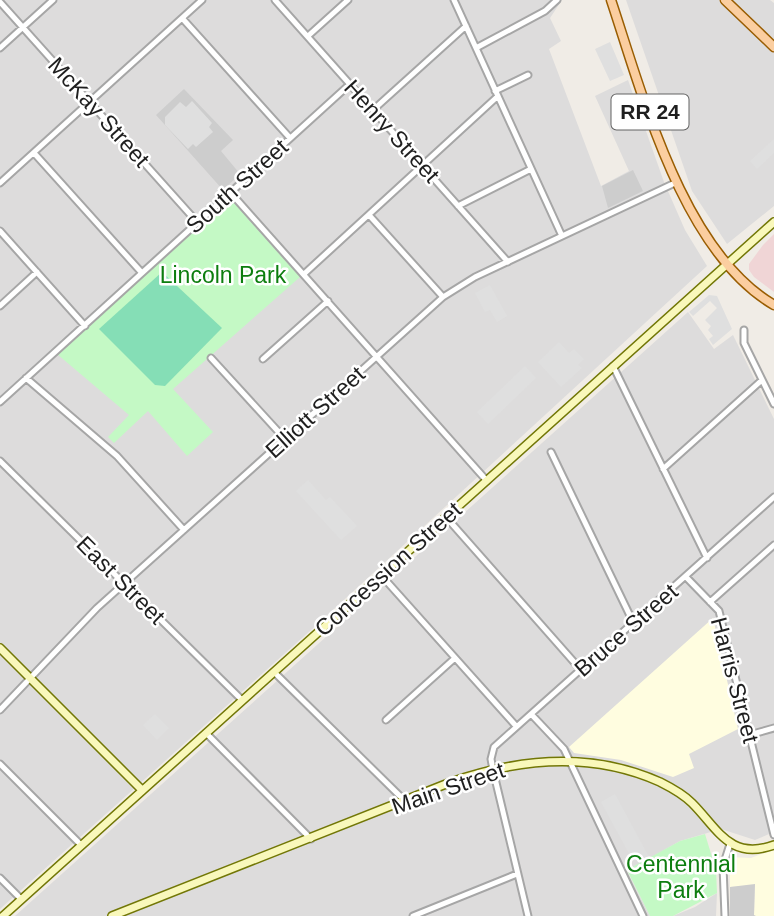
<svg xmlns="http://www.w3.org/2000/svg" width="774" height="916" font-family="Helvetica,sans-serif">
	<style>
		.residential { fill: #dddcdc }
		.commercial { fill: #f0d5d6 }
		.education { fill: #fffde0 }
		.religious { fill: #cdcdcd }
		.park { fill: #c4f9c5 }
		.pitch { fill: #85deb6 }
		.parking { fill: #dfdfdf }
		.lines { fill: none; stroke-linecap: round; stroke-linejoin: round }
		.street-casing { stroke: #a6a6a6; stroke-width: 9 }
		.secondary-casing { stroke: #727706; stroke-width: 10 }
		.primary-casing { stroke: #995d02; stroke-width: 11 }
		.street { stroke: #fff; stroke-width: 5 }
		.secondary { stroke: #f9f8bb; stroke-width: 7 }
		.primary { stroke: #fbcea0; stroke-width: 8 }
		.labels { text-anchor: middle; stroke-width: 5; stroke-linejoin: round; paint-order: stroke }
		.shield { fill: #fff; stroke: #626262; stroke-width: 2 }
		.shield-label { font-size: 21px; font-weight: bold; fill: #1f1f1f }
		.street-label { font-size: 23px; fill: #1f1f1f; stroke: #fff }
		.park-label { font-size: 23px; fill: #0d7e0f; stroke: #fff }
	</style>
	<rect width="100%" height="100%" fill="#f0ece6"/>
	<path class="residential" d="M0 0H562L550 18 561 41 549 49 601 186 629 171 595 96 628 80 664 182 685 230 707 266 321 621 0 909Z
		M626 0H770L774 3V206L727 244 692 191Z
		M688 312 714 349 733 335 774 419V832L755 840 721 829 680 841 627 871 650 916H15Z
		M717 893 716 916H673L695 907Z"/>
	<path class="commercial" d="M774 234V292L754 277 749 270V264L763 245Z"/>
	<path class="education" d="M713 618 738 729 689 754 694 768 673 777 621 760 574 753 569 747Z
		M774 849V916H754L755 885 730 887V857L751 858Z"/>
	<path class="religious" d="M184 89 233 140 221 151 240 174 223 190 156 115Z
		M633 170 643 191 608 208 602 186Z
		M755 884 754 915 756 916H730V887Z"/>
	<path class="park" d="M234 203 300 277 173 389 213 432 187 456 148 411 114 443 108 437 129 415 57 354 222 205Z
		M705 834 716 870 717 893 673 916H650L627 870 680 841Z"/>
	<path class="pitch" d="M162 272 222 328 165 386 155 385 99 329Z"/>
	<path class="parking" d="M610 42 624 75 610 81 595 49Z
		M192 101 212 123 209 127 213 132 196 147 193 144 188 149 165 125V117L180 102 186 107Z
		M774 139V153L757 169 750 161Z
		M490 285 507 316 497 322 490 310 485 312 475 293Z
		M709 295 717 296 732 329 713 345 709 339 713 336 708 330 711 326 705 320 717 308 710 301 693 316 689 312Z
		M559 342 569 353 574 349 584 359 578 365 582 368 561 387 538 362Z
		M525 366 536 378 488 424 477 412Z
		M308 480 326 500 330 497 357 526 341 540 296 491Z
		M155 714 169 728 157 740 143 725Z
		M615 794 649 857 640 862 638 858 633 861 601 802Z"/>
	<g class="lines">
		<g class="street-casing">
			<path id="street" d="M275 0 508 262
				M454 0 562 236
				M0 2 197 222
				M182 18 290 138
				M308 36 348 0
				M0 48 53 0
				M476 48 545 11 557 0
				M495 91 528 75
				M373 110 466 26
				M34 153 142 273
				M0 183 202 0
				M230 192 487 481
				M458 206 531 169
				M369 215 443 297
				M0 231 85 326
				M304 274 498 96
				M0 306 37 272
				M744 330V343L774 404
				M211 358 285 439
				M263 359 328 301
				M613 366 707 558
				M26 378 117 456 184 530
				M0 402 350 84
				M551 452 634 624
				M0 461 242 700
				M663 469 762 380
				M446 517 581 670
				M381 575 516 726
				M686 577 719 611 774 835
				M710 602 774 545
				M274 672 405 801
				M0 710 97 608 443 297 475 277 677 182
				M531 714 564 749 643 916
				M386 720 455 658
				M206 733 311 839
				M749 735 774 728
				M0 764 81 845
				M0 878 21 899
				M413 916 517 874
				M528 916 493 770 491 759 494 747 774 497
				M725 916 723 866 730 844"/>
		</g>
		<g class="secondary-casing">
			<path id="secondary" d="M0 648 142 790
				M3 916 774 222
				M112 916 451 782C520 758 593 752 660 782 672 788 683 794 692 803 718 829 730 861 774 845"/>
		</g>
		<g class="primary-casing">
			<path id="primary" d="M611 0C643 96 683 252 774 305
				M725 0 774 47"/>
		</g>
		<use href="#street" class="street"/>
		<use href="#secondary" class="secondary"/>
		<use href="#primary" class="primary"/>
	</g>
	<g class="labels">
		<rect class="shield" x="611.5" y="94.5" width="77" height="35" rx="5"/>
		<g class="shield-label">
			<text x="650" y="119">RR 24</text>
		</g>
		<g class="street-label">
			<text transform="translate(99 112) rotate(48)" y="8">McKay Street</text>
			<text transform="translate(392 131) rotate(48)" y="8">Henry Street</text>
			<text transform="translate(237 186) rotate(-42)" y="8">South Street</text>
			<text transform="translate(315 412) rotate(-42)" y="8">Elliott Street</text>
			<text transform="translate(388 569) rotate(-42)" y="8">Concession Street</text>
			<text transform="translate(121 580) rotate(45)" y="8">East Street</text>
			<text transform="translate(626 630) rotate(-41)" y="8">Bruce Street</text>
			<text transform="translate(735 680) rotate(75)" y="8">Harris Street</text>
			<text transform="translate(448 788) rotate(-19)" y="8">Main Street</text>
		</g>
		<g class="park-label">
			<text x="223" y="283">Lincoln Park</text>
			<text x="681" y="872">Centennial<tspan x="681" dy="26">Park</tspan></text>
		</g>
	</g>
</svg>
